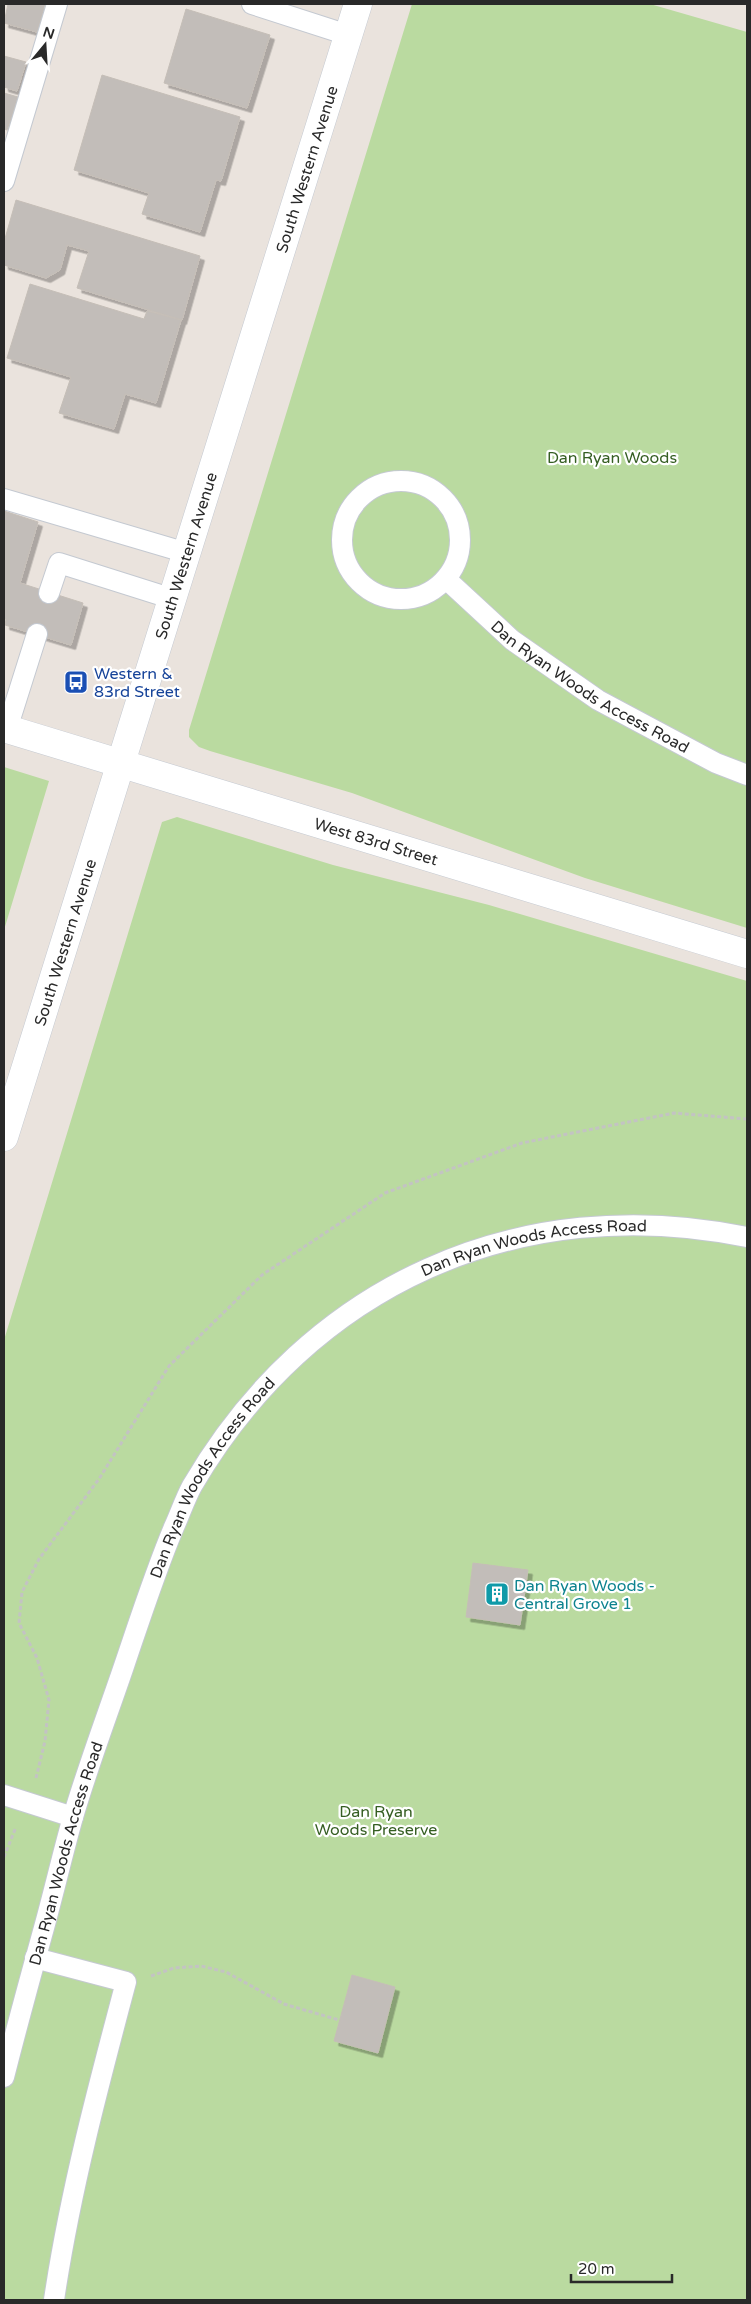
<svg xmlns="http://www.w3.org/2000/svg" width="751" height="2304" font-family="'Varela Round',sans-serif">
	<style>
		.green { fill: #badaa0 }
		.building { fill: #c2bdb9; stroke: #c5beb7; filter: url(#shadow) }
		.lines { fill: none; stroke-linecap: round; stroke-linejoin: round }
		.service-casing { stroke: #c4c9d1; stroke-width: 22 }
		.tertiary-casing { stroke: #c4c9d1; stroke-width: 29 }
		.secondary-casing { stroke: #c4c9d1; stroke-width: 29 }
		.path { stroke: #c3c3c3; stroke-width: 3; stroke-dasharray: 4 2.5; stroke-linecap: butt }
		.service { stroke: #fff; stroke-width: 20 }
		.tertiary { stroke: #fff; stroke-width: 28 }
		.secondary { stroke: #fff; stroke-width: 28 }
		.labels { text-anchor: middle; stroke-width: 4.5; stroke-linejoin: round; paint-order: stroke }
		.street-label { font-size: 16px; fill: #292929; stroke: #fff }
		.park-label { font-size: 16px; fill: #355e22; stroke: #fff }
		.transit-label { font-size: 16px; fill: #164399; stroke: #fff; text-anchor: start }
		.culture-label { font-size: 16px; fill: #0d838f; stroke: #fff; text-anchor: start }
	</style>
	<defs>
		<filter id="shadow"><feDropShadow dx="4.5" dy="4.5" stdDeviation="0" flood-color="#0004"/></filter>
	</defs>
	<rect width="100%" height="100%" fill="#eae3dd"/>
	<path class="green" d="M412 4H650L747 32V928L585 878 352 793 210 751 199 747 189 737V730Z
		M4 767 49 781 4 930Z
		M177 817 333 865 489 905 747 981V2300H4V1340L162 822Z"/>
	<path class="building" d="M8 4H45L37 32 4 23Z
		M186 9 270 35 247 108 164 83Z
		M4 56 26 62 17 91 4 87Z
		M102 75 240 117 221 181 216 180 200 232 142 214 149 193 74 170Z
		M4 93 18 97 7 130 4 129Z
		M16 200 200 256 182 320 77 288 89 251 67 245 60 270 46 278 4 265V242Z
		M30 284 144 319 147 311 181 320 156 403 125 394 114 429 59 413 71 377 7 358Z
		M4 511 38 522 20 583 83 603 71 645 5 625 6 619H4Z
		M473 1563 528 1570 520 1625 466 1617Z
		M352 1975 395 1987 378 2053 334 2041Z"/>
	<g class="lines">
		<g class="service-casing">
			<g id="service">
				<path d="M252 4 348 35"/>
				<path d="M4 181 57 4"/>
				<circle cx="401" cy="540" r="59"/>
				<path d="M4 499 187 553"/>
				<path id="s1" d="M446 579 512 640 598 700 716 763 747 775"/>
				<path d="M49 593 59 563 173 599"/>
				<path d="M7 729 37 634"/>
				<path d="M4 1795 73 1817"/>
				<path d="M35 1958 126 1982C98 2087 70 2192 54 2300"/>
				<path id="s2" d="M4 2077C16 2030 29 1982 42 1935 53 1896 62 1856 73 1817 88 1766 107 1716 124 1666 140 1619 155 1572 174 1527 180 1514 185 1499 192 1486 309 1285 519 1190 747 1237"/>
			</g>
		</g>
		<g class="tertiary-casing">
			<g id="tertiary">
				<path id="s3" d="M4 728 747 954"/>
			</g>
		</g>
		<g class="secondary-casing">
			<g id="secondary">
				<path id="s4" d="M4 1137 358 4"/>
			</g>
		</g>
		<path class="path" d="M36 1778 45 1741 49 1700 37 1658 19 1623 22 1592 39 1559 99 1479 169 1366 262 1275 385 1193 522 1143 674 1113 747 1119
			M4 1857 16 1827
			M151 1976 174 1968 201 1966 226 1972 284 2004 339 2020"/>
		<use href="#service" class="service"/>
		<use href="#tertiary" class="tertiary"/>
		<use href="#secondary" class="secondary"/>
	</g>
	<defs>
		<g id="bus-square" transform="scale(1.25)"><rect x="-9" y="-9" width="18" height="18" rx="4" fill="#1a4fb4" stroke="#fff"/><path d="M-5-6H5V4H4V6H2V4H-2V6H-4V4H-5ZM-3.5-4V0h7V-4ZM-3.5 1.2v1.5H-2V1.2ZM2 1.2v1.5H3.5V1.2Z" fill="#fff"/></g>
		<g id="building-square" transform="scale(1.25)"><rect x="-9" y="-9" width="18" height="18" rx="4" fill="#0f9aa8" stroke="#fff"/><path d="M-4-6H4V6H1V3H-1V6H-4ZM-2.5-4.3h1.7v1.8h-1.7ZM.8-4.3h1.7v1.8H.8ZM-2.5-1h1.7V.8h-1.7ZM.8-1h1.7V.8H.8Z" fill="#fff"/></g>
	</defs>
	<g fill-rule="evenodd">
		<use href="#bus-square" x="76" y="682"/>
		<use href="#building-square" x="497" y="1594"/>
	</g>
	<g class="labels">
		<g class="street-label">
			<text dy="6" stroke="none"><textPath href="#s4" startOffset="1014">South Western Avenue</textPath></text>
			<text dy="6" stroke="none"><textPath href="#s4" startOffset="609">South Western Avenue</textPath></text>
			<text dy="6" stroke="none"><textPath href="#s1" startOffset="181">Dan Ryan Woods Access Road</textPath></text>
			<text dy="6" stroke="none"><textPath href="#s3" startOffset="389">West 83rd Street</textPath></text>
			<text dy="6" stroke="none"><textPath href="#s4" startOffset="204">South Western Avenue</textPath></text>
			<text dy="6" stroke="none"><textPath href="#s2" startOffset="1056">Dan Ryan Woods Access Road</textPath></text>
			<text dy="6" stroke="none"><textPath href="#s2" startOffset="638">Dan Ryan Woods Access Road</textPath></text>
			<text dy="6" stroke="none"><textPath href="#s2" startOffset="232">Dan Ryan Woods Access Road</textPath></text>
		</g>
		<g class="park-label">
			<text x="612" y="463">Dan Ryan Woods</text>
			<text x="376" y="1817">Dan Ryan<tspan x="376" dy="18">Woods Preserve</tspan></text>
		</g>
		<g class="transit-label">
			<text x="94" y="679">Western &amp;<tspan x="94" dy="18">83rd Street</tspan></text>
		</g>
		<g class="culture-label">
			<text x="514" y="1591">Dan Ryan Woods -<tspan x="514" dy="18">Central Grove 1</tspan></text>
		</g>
	</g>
	<rect width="751" height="2304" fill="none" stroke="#292929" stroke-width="10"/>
	<g transform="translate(45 45) rotate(18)" stroke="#ffffff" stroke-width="4" paint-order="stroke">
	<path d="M0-4L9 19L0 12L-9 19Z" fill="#292929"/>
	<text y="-8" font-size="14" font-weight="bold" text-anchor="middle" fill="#292929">N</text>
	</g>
	<path d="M571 2274v8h101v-8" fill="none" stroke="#292929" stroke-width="2.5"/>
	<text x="578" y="2274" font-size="15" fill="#292929" stroke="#ffffff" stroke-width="4" paint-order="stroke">20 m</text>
</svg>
